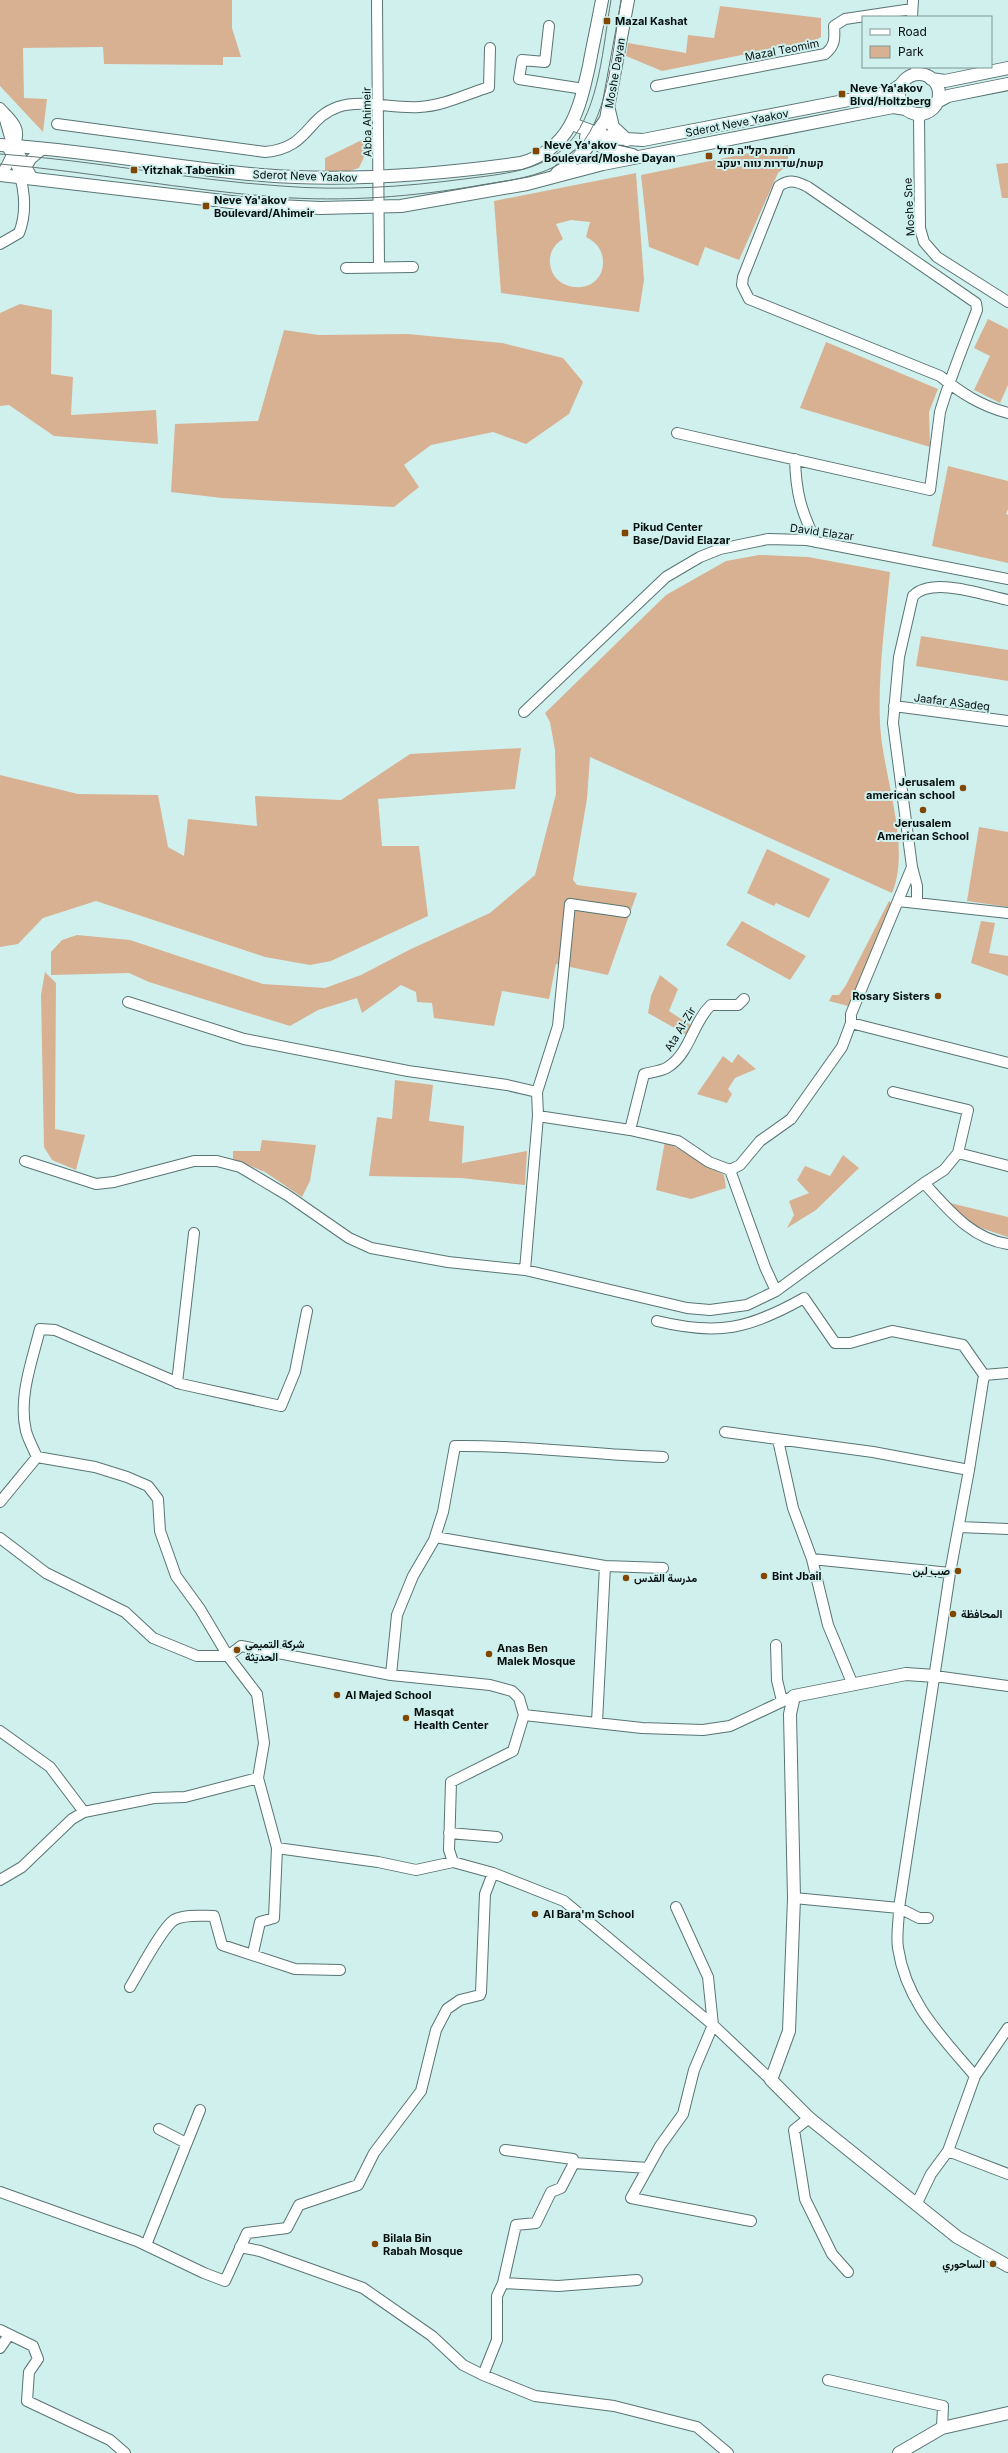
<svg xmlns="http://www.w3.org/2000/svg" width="1008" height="2453" font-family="Inter,Vazirmatn,Heebo,sans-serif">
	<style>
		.green { fill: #d8b192; fill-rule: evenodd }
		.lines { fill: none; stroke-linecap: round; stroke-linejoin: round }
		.minor-casing { stroke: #587573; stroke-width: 12 }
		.tertiary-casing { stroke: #587573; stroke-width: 14 }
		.minor { stroke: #fff; stroke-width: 10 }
		.tertiary { stroke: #fff; stroke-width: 12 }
		.tram { stroke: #637876; stroke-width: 1 }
		.poi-dot { fill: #814600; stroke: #d0f0ee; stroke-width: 1.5 }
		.labels { text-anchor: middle; stroke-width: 4; stroke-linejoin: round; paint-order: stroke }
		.poi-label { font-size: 11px; font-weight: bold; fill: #05100f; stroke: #d0f0ee; text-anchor: start }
		.street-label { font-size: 11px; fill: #05100f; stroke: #d0f0ee }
	</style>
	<rect width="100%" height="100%" fill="#d0f0ee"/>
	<path class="green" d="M0 0H232V28L241 57H223V65L104 64 103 47 23 48 24 98 47 99 43 132 0 86Z
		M720 6 821 18V37L816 40 662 71 626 56 628 43 686 53 688 35 714 38Z
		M366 138 364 157 359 168 346 172H325V158Z
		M788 145V165L778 173 739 260 705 247 698 266 649 247 641 175Z
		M1008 163V198H1002L996 164Z
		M636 173 644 280 639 312 501 293 494 201ZM571 220 590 222 586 237C597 243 603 250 603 263 602 298 547 294 550 258 551 250 556 243 563 239L556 224Z
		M20 304 52 310 51 374 73 377 71 415 156 410 158 444 54 436 9 405 0 406V313Z
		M988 319 1008 329V385L1000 403 974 390 990 356 974 348Z
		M284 330 319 335 408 334 502 343 563 358 583 382 569 414 526 444 493 432 431 445 404 465 419 487 394 507 222 498 171 492 175 424 258 421Z
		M826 342 938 389 929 412 930 447 800 408Z
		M948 466 1008 481V509L1006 514 1008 515V563L932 546Z
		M759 555 808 557 890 572C885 623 878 672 880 723 882 773 912 847 892 893L590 757 587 799 573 880 577 885 637 893 608 975 556 964 549 999 502 991 494 1026 434 1018 432 1003 417 1002 416 992 401 985 362 1013 357 998 318 1010 290 1026 149 982 129 973 51 975V952L62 940 77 935 130 940 263 984 325 988 361 975 411 949 490 913 535 875 556 794 555 750 550 722 545 713 666 595 726 561Z
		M921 636 1008 650V681L916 666Z
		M521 748 515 789 378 799 382 846H419L428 916 331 961 310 965 265 957 96 901 43 918 18 944 0 947V775L78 794 158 795 168 847 184 856 188 819 257 826 255 796 341 800 410 754Z
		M979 827 1008 832V907L967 901Z
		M767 849 830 879 809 918 776 903 774 906 747 893Z
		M889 901 893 905 848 1006 829 1001 832 995H839L846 985Z
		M742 921 806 956 790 980 726 945Z
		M981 921 995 923 989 953 1008 956V976L971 963Z
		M45 972 56 983 55 1129 85 1135 76 1170 52 1160 44 1147 41 995Z
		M660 975 678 989 669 1011 692 1026 687 1035 648 1013 651 996Z
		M738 1054 756 1069 735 1078 728 1089 732 1094 727 1103 697 1094 723 1056 732 1063Z
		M395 1080 433 1085 429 1121 464 1126 462 1163 527 1151 525 1185 461 1178 369 1176 377 1117 392 1119Z
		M262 1140 316 1145 310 1181 302 1197 265 1172 233 1159V1151H260Z
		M665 1141 724 1175 726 1188 691 1199 656 1190Z
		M843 1155 859 1168 816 1210 787 1228 794 1215 789 1201 809 1193 797 1180 805 1166 830 1176Z
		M950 1203 1008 1217V1237L972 1225Z"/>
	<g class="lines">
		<g class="minor-casing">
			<path id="minor" d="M377 0 379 267
				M912 17 913 0
				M549 26 545 62 522 60 519 79 584 89
				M916 67 917 75
				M656 86 825 54C835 46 835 39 834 26L845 19 912 9
				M0 108C5 114 13 120 16 128 21 139 8 165 1 175
				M3 113 10 137 33 179
				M919 114 920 228 924 242 937 257 1008 302
				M57 124 265 152C309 148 306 118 338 107 363 99 393 109 419 107 443 106 467 94 489 87L490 48
				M24 171 31 159 43 149
				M0 244 19 233C30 205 22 169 6 145
				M346 268 413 267
				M677 433 930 490 940 412C950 378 964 344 977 310L976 303 808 187C796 181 790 179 779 186L743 277 742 285 749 299 940 376C961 393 981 406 1008 413
				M795 459C796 494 801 510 816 542
				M894 706 1008 721
				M524 712 666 577 700 557 720 549 768 539 807 540 1008 579
				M898 901 1008 913
				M917 902V886L912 867 893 723 899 657 913 596C932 576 984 595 1008 600
				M128 1002 244 1039 408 1071 507 1085 537 1092 538 1116 630 1130 678 1141 709 1162 730 1170 765 1267 776 1291
				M851 1023 1008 1063
				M537 1092 558 1026 570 904 625 912
				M893 1092 968 1110 958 1153
				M630 1130 644 1074C652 1072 662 1071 668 1067 690 1053 693 1022 711 1005H738L744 999
				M25 1161 96 1184 114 1182 194 1161H217L240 1167 287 1195 349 1238 371 1248 448 1262 525 1270 687 1308 710 1310 747 1305 776 1291 924 1183C948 1209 971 1239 1008 1244
				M730 1170 740 1165 760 1141 791 1119 842 1047 851 1023V1014L912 867
				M924 1183 944 1170 958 1153 1008 1166
				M525 1270 538 1116
				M657 1321C718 1336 749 1329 804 1298L835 1343H850L892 1331 963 1345 984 1375 969 1470 873 1452 725 1432
				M984 1375 1008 1373
				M177 1383 194 1233
				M778 1440 793 1508 812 1559 950 1573 969 1470
				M37 1457C33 1448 28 1439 26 1431 18 1398 32 1361 40 1329L55 1330 181 1384 281 1406 295 1372 307 1311
				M0 1502 37 1457 95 1467 127 1477 148 1486 158 1499 160 1531 176 1576 200 1609 228 1656 257 1694 264 1743 258 1778 277 1848 274 1918 260 1922 253 1953
				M959 1527 1008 1529
				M435 1537 605 1566 663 1568
				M0 1538 46 1573 125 1612 153 1638 197 1656H228L241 1646 391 1675 490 1685 512 1691 519 1698 524 1715 642 1728 703 1730 730 1726 794 1696
				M812 1559 828 1625 853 1685
				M950 1573 899 1908C899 1921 896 1935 898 1948 906 2002 941 2036 975 2076
				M776 1645 777 1680 782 1701
				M391 1675 397 1615 413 1576 434 1540 443 1512 455 1446C524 1445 593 1455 663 1457
				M935 1676 1008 1686
				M597 1722 605 1566
				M0 1731 50 1767 84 1812
				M449 1833 497 1837
				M277 1848 378 1862 416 1870 453 1862 493 1873 564 1901 713 2025 771 2080
				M453 1862 449 1850 451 1782 513 1751 524 1715
				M0 1880 22 1867 72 1819 84 1812 154 1798 185 1797 258 1778
				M794 1898 899 1908 919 1918H928
				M676 1907 708 1977 713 2025 694 2070 683 2114 660 2146 631 2198 751 2221
				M130 1987C139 1972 162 1928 174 1920 184 1914 202 1916 214 1916L222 1945 295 1969 340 1970
				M809 2118 794 2130 805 2199 832 2254 848 2272
				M159 2129 186 2143
				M505 2150 573 2159 574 2163 648 2168
				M948 2151 1008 2174
				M0 2192 137 2241 204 2273 225 2281 247 2233 287 2228 299 2205 358 2185 374 2153 421 2091 436 2030 447 2009 460 2000 480 1995 481 1992 485 1894 493 1873
				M917 2203 931 2174 948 2151 975 2076 1008 2028
				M146 2245 200 2110
				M240 2247 260 2251 363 2288 432 2336 463 2365 483 2375 535 2396 614 2406 697 2427 728 2453
				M503 2283 516 2225 536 2223 551 2192 561 2188 574 2163
				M0 2330 33 2346 38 2359 29 2372 27 2401 110 2440 125 2453
				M0 2348 9 2335
				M483 2375 497 2340V2296L503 2283 558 2286 637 2280
				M828 2380 943 2406 942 2428"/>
		</g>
		<g class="tertiary-casing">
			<path id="tertiary" d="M899 94a20 20 0 1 1 40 0a20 20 0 1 1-40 0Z
				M931 79 945 81 1008 68
				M937 102 948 96 1008 84
				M609 110 613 127 627 140
				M572 124 610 138 643 140 890 92 902 84
				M586 137 606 149 633 155
				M0 145C88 150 174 168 262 175 348 182 435 175 521 163 570 149 579 111 589 66 593 44 598 22 602 0
				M557 173 586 149 606 119 628 0
				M0 175 257 205 320 208 401 206 527 184 603 164 893 107 906 109
				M935 1676 906 1674 794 1696 790 1714 794 1898 789 2031 771 2080 809 2118 957 2237 1008 2266
				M899 2453 942 2428 1008 2413"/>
		</g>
		<use href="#minor" class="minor"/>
		<use href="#tertiary" class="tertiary"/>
		<path class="tram" d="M0 154C94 160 187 180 281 186 342 191 403 187 464 179 501 174 543 172 569 143 600 108 603 45 611 0
			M0 164C92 172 184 190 276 197 345 202 413 197 481 185 516 179 556 176 580 146 610 111 613 45 621 0"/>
	</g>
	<g class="poi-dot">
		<rect x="603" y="17" width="8" height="8" rx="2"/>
		<rect x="838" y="90" width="8" height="8" rx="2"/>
		<rect x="532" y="147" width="8" height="8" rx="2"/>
		<rect x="705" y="152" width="8" height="8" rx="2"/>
		<rect x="130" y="166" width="8" height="8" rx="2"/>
		<rect x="202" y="202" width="8" height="8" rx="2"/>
		<rect x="621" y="529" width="8" height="8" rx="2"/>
		<circle cx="963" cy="788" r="4"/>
		<circle cx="923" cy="810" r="4"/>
		<circle cx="938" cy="996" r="4"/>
		<circle cx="958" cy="1571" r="4"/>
		<circle cx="764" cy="1576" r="4"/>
		<circle cx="626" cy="1578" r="4"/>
		<circle cx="953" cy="1614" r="4"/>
		<circle cx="237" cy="1650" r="4"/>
		<circle cx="489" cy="1654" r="4"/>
		<circle cx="337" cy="1695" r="4"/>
		<circle cx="406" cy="1718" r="4"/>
		<circle cx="535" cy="1914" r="4"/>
		<circle cx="375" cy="2244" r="4"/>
		<circle cx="993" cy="2264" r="4"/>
	</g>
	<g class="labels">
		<g class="poi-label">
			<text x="615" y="25">Mazal Kashat</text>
			<text x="850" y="92">Neve Ya'akov<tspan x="850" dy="13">Blvd/Holtzberg</tspan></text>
			<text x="544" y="149">Neve Ya'akov<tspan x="544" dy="13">Boulevard/Moshe Dayan</tspan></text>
			<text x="717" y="154">תחנת רקל״ה מזל<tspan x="717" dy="13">קשת/שדרות נווה יעקב</tspan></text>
			<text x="142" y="174">Yitzhak Tabenkin</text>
			<text x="214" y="204">Neve Ya'akov<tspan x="214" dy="13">Boulevard/Ahimeir</tspan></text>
			<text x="633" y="531">Pikud Center<tspan x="633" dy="13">Base/David Elazar</tspan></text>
			<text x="955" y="786" text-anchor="end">Jerusalem<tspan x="955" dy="13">american school</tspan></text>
			<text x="923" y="827" text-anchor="middle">Jerusalem<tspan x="923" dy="13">American School</tspan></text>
			<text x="930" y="1000" text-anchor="end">Rosary Sisters</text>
			<text x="950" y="1575" text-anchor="end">صب لبن</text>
			<text x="772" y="1580">Bint Jbail</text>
			<text x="634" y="1582">مدرسة القدس</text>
			<text x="961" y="1618">المحافظة</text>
			<text x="245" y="1648">شركة التميمي<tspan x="245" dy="13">الحديثة</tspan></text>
			<text x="497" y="1652">Anas Ben<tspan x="497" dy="13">Malek Mosque</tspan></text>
			<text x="345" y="1699">Al Majed School</text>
			<text x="414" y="1716">Masqat<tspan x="414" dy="13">Health Center</tspan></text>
			<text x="543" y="1918">Al Bara'm School</text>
			<text x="383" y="2242">Bilala Bin<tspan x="383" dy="13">Rabah Mosque</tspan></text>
			<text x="985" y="2268" text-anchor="end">الساحوري</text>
		</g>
		<g class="street-label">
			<text transform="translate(782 50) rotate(-11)" y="4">Mazal Teomim</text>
			<text transform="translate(615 73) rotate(-80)" y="4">Moshe Dayan</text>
			<text transform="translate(367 122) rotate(-91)" y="4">Abba Ahimeir</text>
			<text transform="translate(737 123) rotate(-11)" y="4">Sderot Neve Yaakov</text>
			<text transform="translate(305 176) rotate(2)" y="4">Sderot Neve Yaakov</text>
			<text transform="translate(909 207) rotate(-93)" y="4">Moshe Sne</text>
			<text transform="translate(822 532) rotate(8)" y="4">David Elazar</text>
			<text transform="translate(952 702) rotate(7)" y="4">Jaafar ASadeq</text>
			<text transform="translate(680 1029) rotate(-59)" y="4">Ata Al-Zir</text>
		</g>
	</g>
	<rect x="862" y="16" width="130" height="52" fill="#d0f0ee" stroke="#7f9695"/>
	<rect x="870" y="29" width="20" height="6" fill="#ffffff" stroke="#7f9695"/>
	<text x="898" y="36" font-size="12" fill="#05100f">Road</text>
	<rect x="870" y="46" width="20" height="12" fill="#d8b192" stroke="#7f9695"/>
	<text x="898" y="56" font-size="12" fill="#05100f">Park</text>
</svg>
